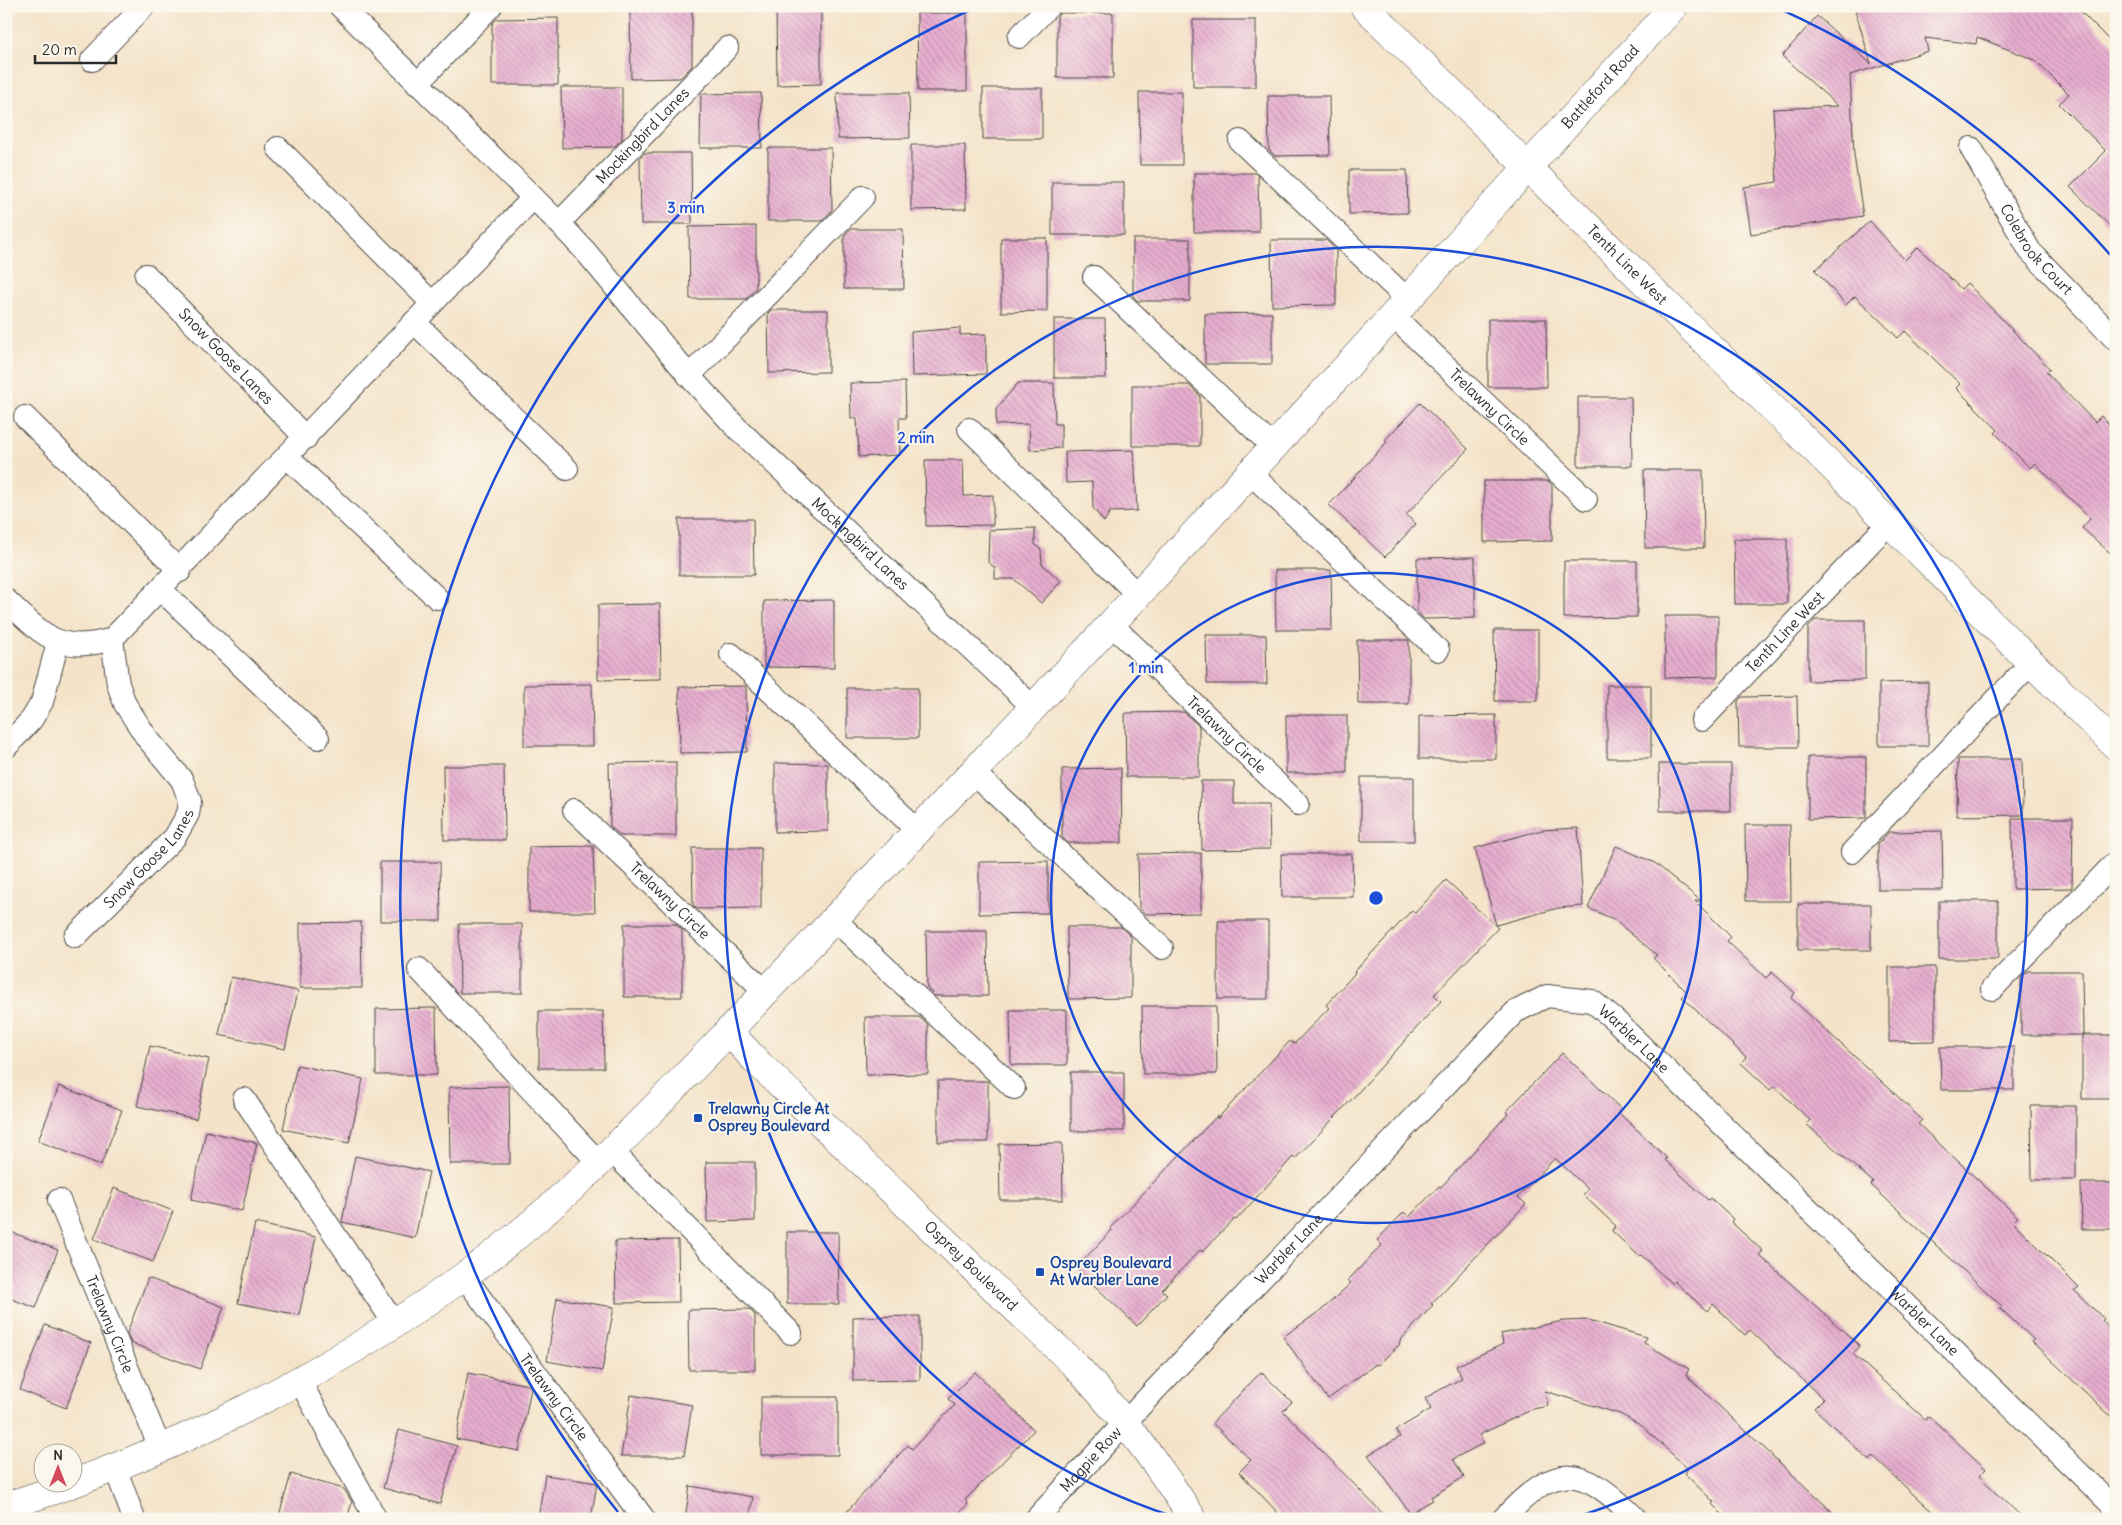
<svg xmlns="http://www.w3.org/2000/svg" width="2122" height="1525" font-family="Delius,sans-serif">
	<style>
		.building { fill: url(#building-back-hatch) }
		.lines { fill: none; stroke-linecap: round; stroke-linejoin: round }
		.street-casing { stroke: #494743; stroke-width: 24 }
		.secondary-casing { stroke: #494743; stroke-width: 29 }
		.street { stroke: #fff; stroke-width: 22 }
		.secondary { stroke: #fff; stroke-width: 28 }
		.ring { fill: none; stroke: #1d4ed8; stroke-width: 2.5 }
		.transit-dot { fill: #1a4fb4; stroke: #fbf7ec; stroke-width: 2 }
		.labels { text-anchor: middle; stroke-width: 4; stroke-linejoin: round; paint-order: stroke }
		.street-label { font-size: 15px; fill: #2b2b2b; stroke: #fbf7ec }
		.transit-label { font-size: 15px; font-weight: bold; fill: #164399; stroke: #fbf7ec; text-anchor: start }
		.centre { fill: #1d4ed8; stroke: #fbf7ec; stroke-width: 2.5 }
		.ring-label { font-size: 15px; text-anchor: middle; font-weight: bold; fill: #1d4ed8; stroke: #fbf7ec; stroke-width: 4; stroke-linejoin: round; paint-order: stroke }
	</style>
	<defs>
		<pattern id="building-back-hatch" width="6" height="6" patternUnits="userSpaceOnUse" patternTransform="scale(1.25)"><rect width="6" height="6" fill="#e8aed0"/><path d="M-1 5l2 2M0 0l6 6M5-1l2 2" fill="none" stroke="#bc8ea9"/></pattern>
	</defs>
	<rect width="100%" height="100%" fill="#fbf7ec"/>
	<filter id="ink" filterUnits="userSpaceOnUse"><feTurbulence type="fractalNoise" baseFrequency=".02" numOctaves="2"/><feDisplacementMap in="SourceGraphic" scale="10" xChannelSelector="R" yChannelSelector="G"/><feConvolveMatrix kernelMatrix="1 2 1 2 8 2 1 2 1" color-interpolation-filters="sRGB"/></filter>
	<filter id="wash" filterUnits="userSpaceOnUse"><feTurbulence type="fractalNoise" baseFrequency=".0096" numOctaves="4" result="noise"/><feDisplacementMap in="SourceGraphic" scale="20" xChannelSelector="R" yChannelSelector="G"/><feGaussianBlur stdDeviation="1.12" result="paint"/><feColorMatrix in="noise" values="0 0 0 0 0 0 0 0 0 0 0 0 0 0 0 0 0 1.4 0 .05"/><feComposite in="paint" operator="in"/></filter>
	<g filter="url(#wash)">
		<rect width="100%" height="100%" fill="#f4e3c9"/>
		<g id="blocks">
			<path class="building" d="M1854 6H2075L2116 47V232L2070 187 2106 151 2059 104 2069 94 2035 60 1977 37 1976 44 1925 38 1928 51 1850 75 1854 155 1863 216 1751 234 1744 187 1777 182 1773 109 1838 106 1782 56 1817 16 1871 64Z
				M776 7H821V84L777 85Z
				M630 9H692V66L680 78 631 79Z
				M917 13H967V91H918Z
				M1060 13H1113V78H1057V17Z
				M558 18V85H492V24L497 19Z
				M1193 20H1256V87H1193Z
				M561 87H622V139L614 147 562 148Z
				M983 88H1042V139H983Z
				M1139 92H1182V165H1140Z
				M761 93 762 148H700L701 94Z
				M837 93H909L910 138 838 139Z
				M1268 96H1329L1330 155 1275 156 1269 150Z
				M911 145H965L966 209 911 210Z
				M768 148H831L832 210 822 221H768Z
				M644 153H691L692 224H641L640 158Z
				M1349 170H1407L1408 213 1349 214Z
				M1194 173H1255L1258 176 1259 232H1194Z
				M1052 182H1124V235H1052Z
				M1870 221 1905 260 1918 247 1961 289 1967 283 2050 369 2046 372 2095 422 2101 416 2116 432V558L2082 528 2090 519 2035 463 2030 468 1995 433 1998 430 1956 388 1960 384 1905 331 1898 338 1855 296 1846 305 1815 270Z
				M756 226V288L746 299H690L689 227Z
				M850 229H903L904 289H844V236Z
				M1001 238H1047V311L1001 312Z
				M1133 239H1190V301H1138L1133 296Z
				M1271 240H1326L1336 250V305L1272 306Z
				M771 310H828V372L769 373 768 313Z
				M1272 313V364H1205V314Z
				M1054 319H1105L1106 378H1054Z
				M1488 319H1546L1547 387H1488Z
				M960 328V335L986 334V374L912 376 911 332Z
				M905 382 906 418H899L900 455 859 457 857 418H851L850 383Z
				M1018 383H1054L1055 424H1061V448L1030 450 1029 424 996 425V409Z
				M1132 385H1189L1200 396V446H1132Z
				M1578 397H1631L1632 466H1578Z
				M1420 403 1468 449 1406 515 1416 524 1385 557 1329 505 1387 442 1385 440Z
				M1134 450 1137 511 1110 512 1104 522 1093 508 1092 482 1066 483 1065 452Z
				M925 460H963L964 496 993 495V525L926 526Z
				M1644 470H1703L1704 548H1645Z
				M1484 481H1548L1552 485V541L1484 542Z
				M679 519H753L754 575H679Z
				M1035 528V544L1041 550 1042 564 1061 581 1041 603 1014 579H995V568L988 562 989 530Z
				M1734 539H1787V604H1735Z
				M1475 557V618L1424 619 1417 612V558Z
				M1564 561H1637V617L1564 618Z
				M1275 570H1331L1332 630H1276Z
				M834 600V668L764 667V601Z
				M660 604 661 679 598 680V605Z
				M1665 616H1718V677L1665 678Z
				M1815 620H1865V680L1808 681V628Z
				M1494 630H1538V701H1495Z
				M1206 635H1266L1267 684H1207Z
				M1357 640H1409V704H1358Z
				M1928 682V746H1879V683Z
				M592 684 593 746H524V685Z
				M1607 685H1651V758H1607Z
				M746 686 747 752 680 753 679 687Z
				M847 688H918V738H847Z
				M1797 696 1798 747H1739L1738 701 1742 697Z
				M1184 712 1199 726V777H1126L1125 713Z
				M1286 715H1347V773H1286Z
				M1496 715V759H1419V716Z
				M1808 757H1866V818L1808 819Z
				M1958 759H2022L2023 815 1957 816Z
				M676 762V836H621L610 826 609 763Z
				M775 763 828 764V831L775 832Z
				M1659 764H1731V811H1660Z
				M443 766H504L505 840H444Z
				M1121 768 1122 843H1068L1062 837V769Z
				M1361 777H1414V841H1361Z
				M1201 781H1234V804H1269L1270 849 1202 850Z
				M2012 818H2073L2072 888 2013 889Z
				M1745 825H1790L1791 901H1746Z
				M1578 828 1583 906 1558 908 1496 925 1475 848 1542 830Z
				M1942 831 1943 890H1878V844L1889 832Z
				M593 846 595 912H529V847Z
				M1616 846 1655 863 1701 901H1695L1731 937 1727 941 1766 978 1772 972 1795 993 1791 998 1891 1090 1922 1120 1918 1124 2018 1217 2013 1222 2079 1288 2075 1291 2104 1319 2102 1321 2116 1334V1421L2032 1342 2034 1340 2000 1308 2002 1306 1871 1185 1873 1182 1806 1124 1810 1120 1774 1086 1770 1090 1741 1063 1746 1057 1682 997 1687 992 1653 958 1657 955 1613 919 1588 908Z
				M692 848H761V908L697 909 693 905Z
				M1201 853V913L1145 914 1139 908 1138 854Z
				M1281 854H1352L1353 897H1282Z
				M1048 861V913L979 914V862Z
				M380 862H440L441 921H380Z
				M1446 880 1498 928 1434 995 1441 1001 1352 1099 1295 1159 1293 1157 1236 1220 1234 1219 1202 1252 1200 1250 1162 1290 1167 1294 1137 1326 1076 1268 1112 1230 1110 1228 1217 1116V1119L1290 1041 1294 1044 1329 1008 1326 1005 1355 973 1354 972 1412 910 1415 913Z
				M1939 901H1998V959H1939Z
				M1798 904H1871V950H1798Z
				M1218 921H1268V999H1218Z
				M361 922 362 988H300V923Z
				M459 924H522V993H460Z
				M624 924H675L682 930V997H624Z
				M1067 927H1121L1131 937V998L1068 999Z
				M926 931H987L988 996H935L927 988Z
				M1889 967H1935V1041L1889 1042Z
				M2028 971H2082L2083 1035H2021V978Z
				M231 977 298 991 285 1049 219 1035Z
				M1142 1006H1216L1217 1074H1143Z
				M436 1008 437 1075H376V1009Z
				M1010 1010H1067V1065H1011Z
				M539 1011H603L604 1068H539Z
				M865 1017H919L928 1025V1074L866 1075Z
				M2082 1035H2116V1099H2082Z
				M150 1046 209 1059 196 1119 137 1106Z
				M1940 1047H2014V1090H1941Z
				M1562 1053 1621 1109 1618 1112 1667 1158 1665 1160 1708 1200 1710 1198 1733 1219 1731 1222 1763 1251 1759 1255 1860 1346 1853 1354 1925 1419 1929 1416 1986 1469 1979 1476 2024 1519H1940L1873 1457 1870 1461 1814 1408 1823 1399 1750 1330 1745 1335 1713 1304 1707 1311 1674 1281 1672 1284 1641 1255 1639 1256 1612 1231 1616 1226 1583 1195 1588 1189 1555 1158 1518 1197 1526 1204 1431 1304 1433 1305 1399 1342 1400 1344 1378 1365 1376 1364 1328 1399 1283 1337 1324 1308 1351 1283 1348 1280 1382 1245 1377 1240 1404 1212 1409 1217 1439 1186 1441 1187 1508 1114 1506 1112Z
				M297 1065 363 1079 349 1143 283 1129Z
				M1071 1072H1124V1131H1071Z
				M938 1081H988V1142H938Z
				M59 1086 122 1110 101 1165 38 1141Z
				M509 1086 510 1164H450L449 1087Z
				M2031 1106H2076V1180H2032Z
				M206 1131 257 1143 242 1211 191 1200Z
				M1062 1143 1063 1200H1000L999 1144Z
				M355 1156 429 1172 415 1238 342 1222Z
				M706 1162H755V1221L707 1222Z
				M2081 1183H2116V1229H2082Z
				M114 1188 173 1211 153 1262 94 1239Z
				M255 1223 316 1237 299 1315 238 1303Z
				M6 1230 58 1250 36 1308 6 1297Z
				M787 1232H838L839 1304H787Z
				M678 1240 679 1302 616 1303 615 1241Z
				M148 1278 224 1307 200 1369 131 1343 127 1333Z
				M557 1298 614 1307 602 1371 547 1361Z
				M749 1309 755 1315V1370H689L688 1310Z
				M920 1316V1380L853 1381V1317Z
				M1589 1320 1646 1337 1644 1343 1689 1369 1686 1375 1840 1519H1727L1712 1504 1714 1502 1684 1473 1688 1469 1642 1426 1620 1414 1545 1391 1548 1406 1533 1409 1479 1435 1484 1443 1453 1459 1464 1477 1431 1497 1433 1500 1410 1513 1368 1455 1400 1437 1396 1430 1431 1409 1425 1398 1462 1378 1456 1366 1503 1344 1501 1334 1563 1321Z
				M45 1325 91 1343 66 1408 20 1390Z
				M975 1372 1034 1430 965 1500 968 1504 953 1519H840L908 1445 912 1449 955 1405 948 1399Z
				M1261 1372 1292 1402 1283 1411 1388 1519H1284L1239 1472 1251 1460 1212 1423Z
				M468 1373 528 1385 531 1388 519 1451 456 1439Z
				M631 1395 692 1405 684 1456H621Z
				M761 1397H838V1455H761Z
				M399 1430 457 1446 440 1504 383 1488Z
				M291 1474 344 1489 352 1502 347 1519H278Z
				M545 1475 597 1483 591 1519H538Z
				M690 1486 753 1497 749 1519H685Z"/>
		</g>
	</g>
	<g filter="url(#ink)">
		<use href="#blocks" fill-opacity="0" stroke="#494743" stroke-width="1"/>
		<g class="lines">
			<g class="street-casing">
				<g id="street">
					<path id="s1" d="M340 6 559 223 586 252 689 376 736 427 1034 708"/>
					<path d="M1019 37 1049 6"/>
					<path d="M92 60 144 6"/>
					<path d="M417 84 491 6"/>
					<path d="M1240 141 1407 299"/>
					<path d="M278 148 432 303"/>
					<path id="s2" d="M1971 148 2030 251 2116 340"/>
					<path id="s3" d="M559 223 727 48"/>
					<path id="s4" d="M146 275 306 438"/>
					<path d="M1094 277 1272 446"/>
					<path id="s5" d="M1392 315 1586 499"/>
					<path d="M414 322 567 469"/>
					<path d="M689 376 863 197"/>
					<path d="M25 417 180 571"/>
					<path d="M969 429 1137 594"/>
					<path d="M287 457 437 598"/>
					<path d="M1249 472 1438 650"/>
					<path d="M161 590 318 738"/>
					<path d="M6 600C43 635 59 655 112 639L533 198"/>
					<path id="s6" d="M1111 624 1298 804"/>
					<path d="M731 654 918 831"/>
					<path id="s7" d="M1702 720 1889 523"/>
					<path d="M6 747 32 719 42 702 58 642"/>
					<path d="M973 772 1162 948"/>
					<path id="s8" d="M574 810 766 992"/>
					<path d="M1852 852 2031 663"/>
					<path d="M834 919 1014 1088"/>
					<path id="s9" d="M75 937 175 837 188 814 190 801 182 780 147 738 125 704 118 684 112 639"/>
					<path d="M419 969 599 1163"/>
					<path d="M1992 989 2116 862"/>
					<path d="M244 1099 394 1323"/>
					<path d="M611 1150 791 1333"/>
					<path id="s10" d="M59 1200 160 1448"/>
					<path id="s11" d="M464 1276 644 1519"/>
					<path d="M299 1380 376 1519"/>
					<path d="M115 1467 134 1519"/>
					<path id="s12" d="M1036 1519 1155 1390 1515 1012 1547 996 1592 1001 1616 1021 2116 1509"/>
					<path d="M1503 1519C1558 1460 1582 1465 1636 1519"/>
				</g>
			</g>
			<g class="secondary-casing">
				<g id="secondary">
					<path id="s13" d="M1364 6 2116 746"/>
					<path id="s14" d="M728 1031 760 1065 1075 1365C1120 1413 1158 1464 1193 1519"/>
					<path id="s15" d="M6 1506C169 1455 325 1376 463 1277 559 1208 642 1122 723 1037 807 949 890 860 973 772 1210 520 1441 262 1674 6"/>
				</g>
			</g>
			<use href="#street" class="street"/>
			<use href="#secondary" class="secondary"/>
		</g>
	</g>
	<g class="ring">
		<circle cx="1376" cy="898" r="325"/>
		<path d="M1175 1517A651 651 0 1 1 1577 1517"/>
		<path d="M618 1512A976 976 0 0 1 979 6M1773 6A976 976 0 0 1 2113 258"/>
	</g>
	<g class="transit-dot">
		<rect x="693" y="1113" width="10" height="10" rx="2.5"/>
		<rect x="1035" y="1267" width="10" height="10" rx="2.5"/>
	</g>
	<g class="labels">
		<g class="street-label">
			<text dy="5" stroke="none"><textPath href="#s15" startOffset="2161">Battleford Road</textPath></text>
			<text dy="5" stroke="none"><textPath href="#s3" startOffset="121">Mockingbird Lanes</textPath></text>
			<text dy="5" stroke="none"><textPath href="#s2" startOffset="121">Colebrook Court</textPath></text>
			<text dy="5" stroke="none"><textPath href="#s13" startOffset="369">Tenth Line West</textPath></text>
			<text dy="5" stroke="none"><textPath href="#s4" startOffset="114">Snow Goose Lanes</textPath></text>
			<text dy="5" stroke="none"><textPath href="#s5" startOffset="134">Trelawny Circle</textPath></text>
			<text dy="5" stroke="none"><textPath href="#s1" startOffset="749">Mockingbird Lanes</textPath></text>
			<text dy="5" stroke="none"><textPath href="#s7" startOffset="121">Tenth Line West</textPath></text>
			<text dy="5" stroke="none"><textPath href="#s6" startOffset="160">Trelawny Circle</textPath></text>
			<text dy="5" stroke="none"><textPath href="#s9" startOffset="108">Snow Goose Lanes</textPath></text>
			<text dy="5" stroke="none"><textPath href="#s8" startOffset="132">Trelawny Circle</textPath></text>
			<text dy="5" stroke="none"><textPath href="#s12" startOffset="835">Warbler Lane</textPath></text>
			<text dy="5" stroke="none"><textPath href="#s12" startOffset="370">Warbler Lane</textPath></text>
			<text dy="5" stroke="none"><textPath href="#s14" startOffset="338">Osprey Boulevard</textPath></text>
			<text dy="5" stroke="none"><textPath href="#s12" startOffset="1240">Warbler Lane</textPath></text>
			<text dy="5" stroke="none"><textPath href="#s10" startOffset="134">Trelawny Circle</textPath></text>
			<text dy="5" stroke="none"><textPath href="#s11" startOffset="151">Trelawny Circle</textPath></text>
			<text dy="5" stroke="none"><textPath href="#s12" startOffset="81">Magpie Row</textPath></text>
		</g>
		<g class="transit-label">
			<text x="708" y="1114">Trelawny Circle At<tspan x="708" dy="17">Osprey Boulevard</tspan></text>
			<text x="1050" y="1268">Osprey Boulevard<tspan x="1050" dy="17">At Warbler Lane</tspan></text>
		</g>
	</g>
	<circle cx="1376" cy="898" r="8" class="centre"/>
	<g class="ring-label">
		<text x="686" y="213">3 min</text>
		<text x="916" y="443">2 min</text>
		<text x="1146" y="673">1 min</text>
	</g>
	<rect width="2122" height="1525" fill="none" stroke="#fbf7ec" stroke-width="25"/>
	<g transform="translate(58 1468)"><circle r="24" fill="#fbf7ec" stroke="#a8a59f"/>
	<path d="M0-4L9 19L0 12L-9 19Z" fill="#d1495b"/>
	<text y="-8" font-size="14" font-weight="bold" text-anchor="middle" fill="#2b2b2b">N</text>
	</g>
	<path d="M35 55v8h81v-8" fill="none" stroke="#2b2b2b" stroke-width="2.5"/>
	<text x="42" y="55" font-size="15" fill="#2b2b2b" stroke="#fbf7ec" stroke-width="4" paint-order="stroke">20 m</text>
</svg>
